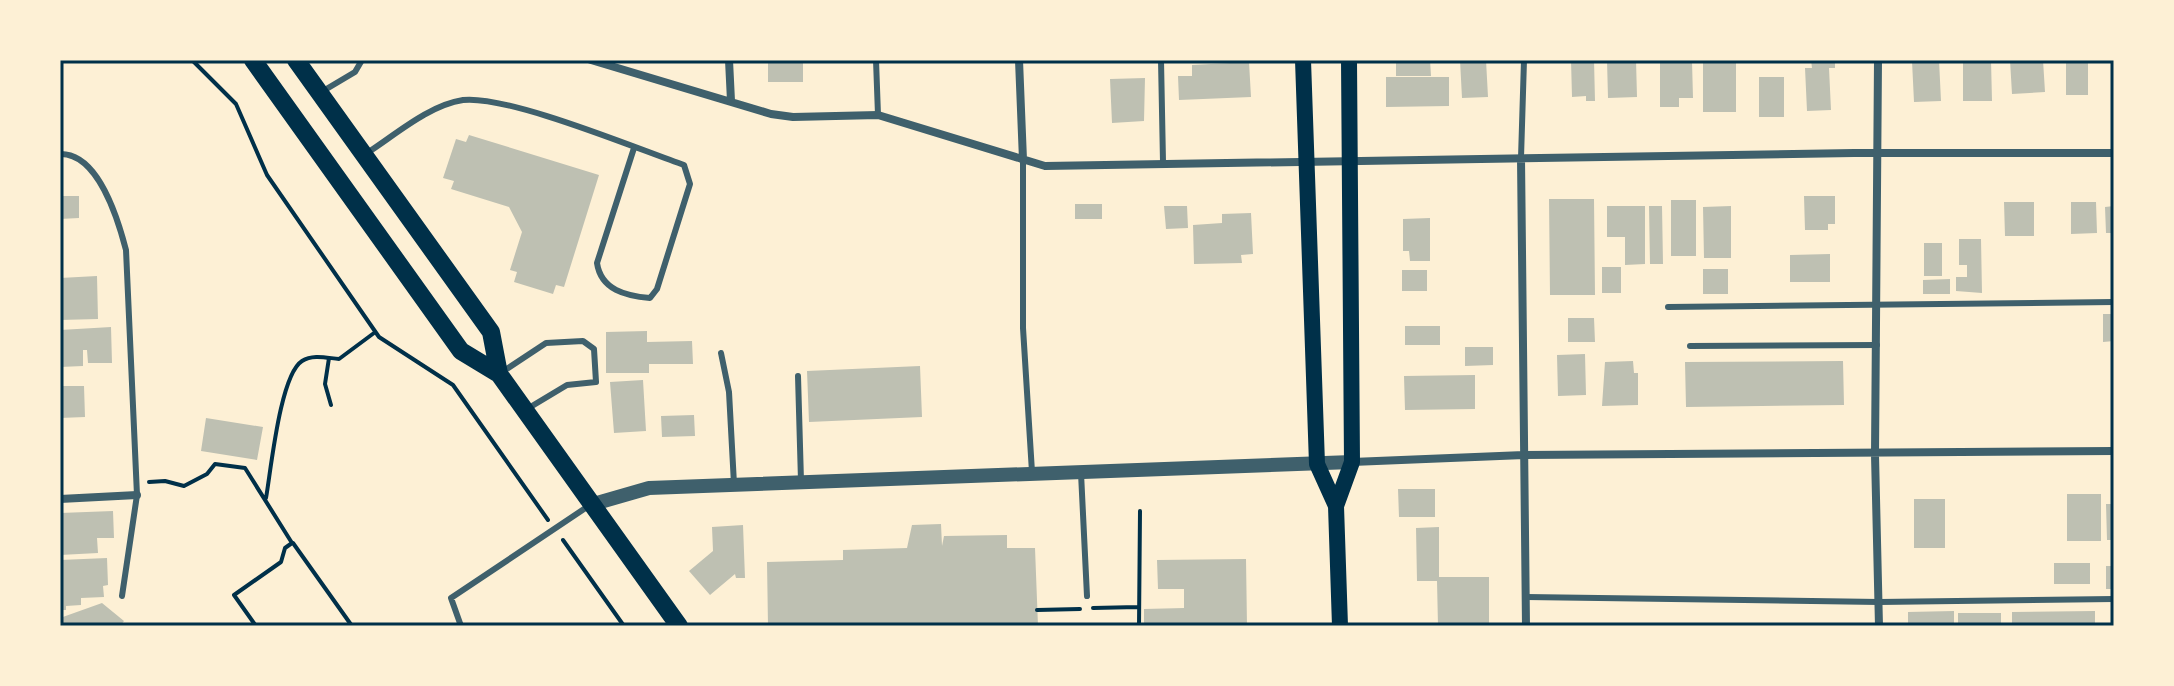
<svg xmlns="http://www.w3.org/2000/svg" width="2174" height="686" font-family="'DM Sans',sans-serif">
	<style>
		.building { fill: #bec0b2 }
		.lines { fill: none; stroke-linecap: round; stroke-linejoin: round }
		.path { stroke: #003049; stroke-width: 4 }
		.service { stroke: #3f606c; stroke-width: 6 }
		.minor { stroke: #3f606c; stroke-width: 8 }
		.tertiary { stroke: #3f606c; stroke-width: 14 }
		.secondary { stroke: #003049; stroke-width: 16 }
		.primary { stroke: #003049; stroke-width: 18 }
		.neatline { fill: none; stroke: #003049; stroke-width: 3 }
	</style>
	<rect width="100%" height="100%" fill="#fdf0d5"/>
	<path class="building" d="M768 60H803V82H768Z
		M1396 60H1430L1431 76H1396Z
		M1460 60H1486L1488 97 1462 98Z
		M1571 60H1594L1595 101H1586V96L1572 97Z
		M1607 60H1636L1637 97 1608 98Z
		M1703 60H1736V112H1703Z
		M1811 60H1835V68H1829L1831 110 1807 111 1805 68H1812Z
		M1930 60H1939L1941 101 1914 102 1912 61Z
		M1963 60H1991L1992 101H1963Z
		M2010 60H2043L2045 92 2012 94Z
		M2066 60H2088V95H2066Z
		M1660 61H1692L1693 98H1679V107H1660Z
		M1249 62 1251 97 1179 100 1178 76H1192V65Z
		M1386 77H1449V106L1386 107Z
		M1759 77H1784V117H1759Z
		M1145 78 1144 121 1112 123 1110 79Z
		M469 135 599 175 564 287 556 285 553 294 514 282 517 272 510 270 522 232 509 207 451 189 454 181 443 178 456 139 466 142Z
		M60 196H79V218L60 219Z
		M1804 196H1835V224H1828V230H1805Z
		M1549 199H1594L1595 295H1550Z
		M1671 200H1696V256H1671Z
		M2004 202H2034V236H2005Z
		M2071 202H2096L2097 233 2071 234Z
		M1075 204H1102V219H1075Z
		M1164 206H1187L1188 228 1166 229Z
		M1607 206H1645V264L1625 265V237H1607Z
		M1649 206H1662L1663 264H1650Z
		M1731 206V258H1704L1703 207Z
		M2114 206V233H2106L2105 207Z
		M1251 213 1253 254 1241 255 1242 263 1194 264 1193 225 1222 223V214Z
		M1430 218V261H1410L1409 251H1403V219Z
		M1959 239H1981L1982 293 1956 291V277H1967V265H1959Z
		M1924 243H1942V276H1924Z
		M1830 254V282H1790V255Z
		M1602 267H1621V293H1602Z
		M1703 269H1728V294H1703Z
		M1402 270H1427V291H1402Z
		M97 276 98 319 60 320V278Z
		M1950 279V294H1923V280Z
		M2103 314H2114V341L2103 342Z
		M1568 318H1594L1595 342H1568Z
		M1405 326H1440V345H1405Z
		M111 327 112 363H88L87 350H83V366L60 367V330Z
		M647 331V342L692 341 693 364H649V373H606V332Z
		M1465 347H1493V365L1465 366Z
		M1585 354 1586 395 1558 396 1557 355Z
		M1633 361 1634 373H1638V405L1602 406 1605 362Z
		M1843 361 1844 405 1686 407 1685 362Z
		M920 366 922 417 809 422 807 371Z
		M1475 375V409L1405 410 1404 376Z
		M643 380 646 431 614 433 610 382Z
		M60 386H84L85 417 60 418Z
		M694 415 695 436 662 437 661 416Z
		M206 418 263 427 257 460 201 451Z
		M1398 489H1435V517H1399Z
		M2067 494H2101V541H2067Z
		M1914 499H1945V548H1914Z
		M2106 504H2114V540H2107Z
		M113 511 114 538H97L98 553 60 555V513Z
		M941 524 942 546 944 536 1007 535V548H1035L1038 626H768L767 562 843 560V550L907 548 912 525Z
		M743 525 745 578H736L735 574 710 595 689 571 713 551 712 527Z
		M1439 527V577H1489V626H1438L1437 581H1417L1416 528Z
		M107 558 108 585 103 586 104 597 81 598V605L66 606V610H60V560Z
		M1246 559 1247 626H1144V609L1184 608V589H1158L1157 560Z
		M2054 563H2090V584H2054Z
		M2106 566H2114V589H2106Z
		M102 603 124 621 120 626H60V618Z
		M1954 611V626H1908V612Z
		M2095 611V626H2012V612Z
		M1958 613H2001V626H1958Z"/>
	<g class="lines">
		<path class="path" d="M192 60 236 104 267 175 379 337 453 385 548 520
			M329 358 325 384 331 405
			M149 482 165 481 184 486 207 474 215 464 245 468 292 543 285 548 281 562 234 595 256 626
			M266 498C271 470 280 375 302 361 313 354 327 358 339 359L374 333
			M563 540 624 626
			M293 543 352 626
			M1093 608 1138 607
			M1037 610 1080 609
			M1139 626 1140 511"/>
		<path class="service" d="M876 60 878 115
			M1161 60 1163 162
			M323 91 355 72 362 60
			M367 153C395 135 429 105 463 100 508 95 635 148 684 165L690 184 657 289 650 298C626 296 601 290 597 263L634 148
			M60 154C98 153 118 219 126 250L137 495 122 596
			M1521 158 1524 60
			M1023 160V328L1032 472
			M1668 307 2114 302
			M1690 346 1877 345
			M721 353 729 392 734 484
			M502 372 546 343 583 341 594 349 596 382 567 385 527 409
			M798 376 801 481
			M1081 473 1087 596
			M1526 597 1879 602 2114 599
			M461 626 451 598 590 505"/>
		<path class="minor" d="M591 60 771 114 793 117 878 115 1045 166 1854 153H2114
			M729 60 731 101
			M1019 60 1023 160
			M1878 60 1875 455 1879 626
			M1521 158 1526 626
			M1352 462 1524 455 2114 451
			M60 499 137 495"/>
		<path class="tertiary" d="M590 505 649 488 1352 462"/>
		<path class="secondary" d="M1303 60 1317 464 1336 506
			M1340 626 1336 506 1352 462 1349 60"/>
		<path class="primary" d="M253 60 461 351 499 374
			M296 60 491 332 499 374 679 626"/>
	</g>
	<rect width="2174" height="686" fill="none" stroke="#fdf0d5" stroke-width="124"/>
	<rect x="62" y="62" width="2050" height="562" class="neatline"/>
</svg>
